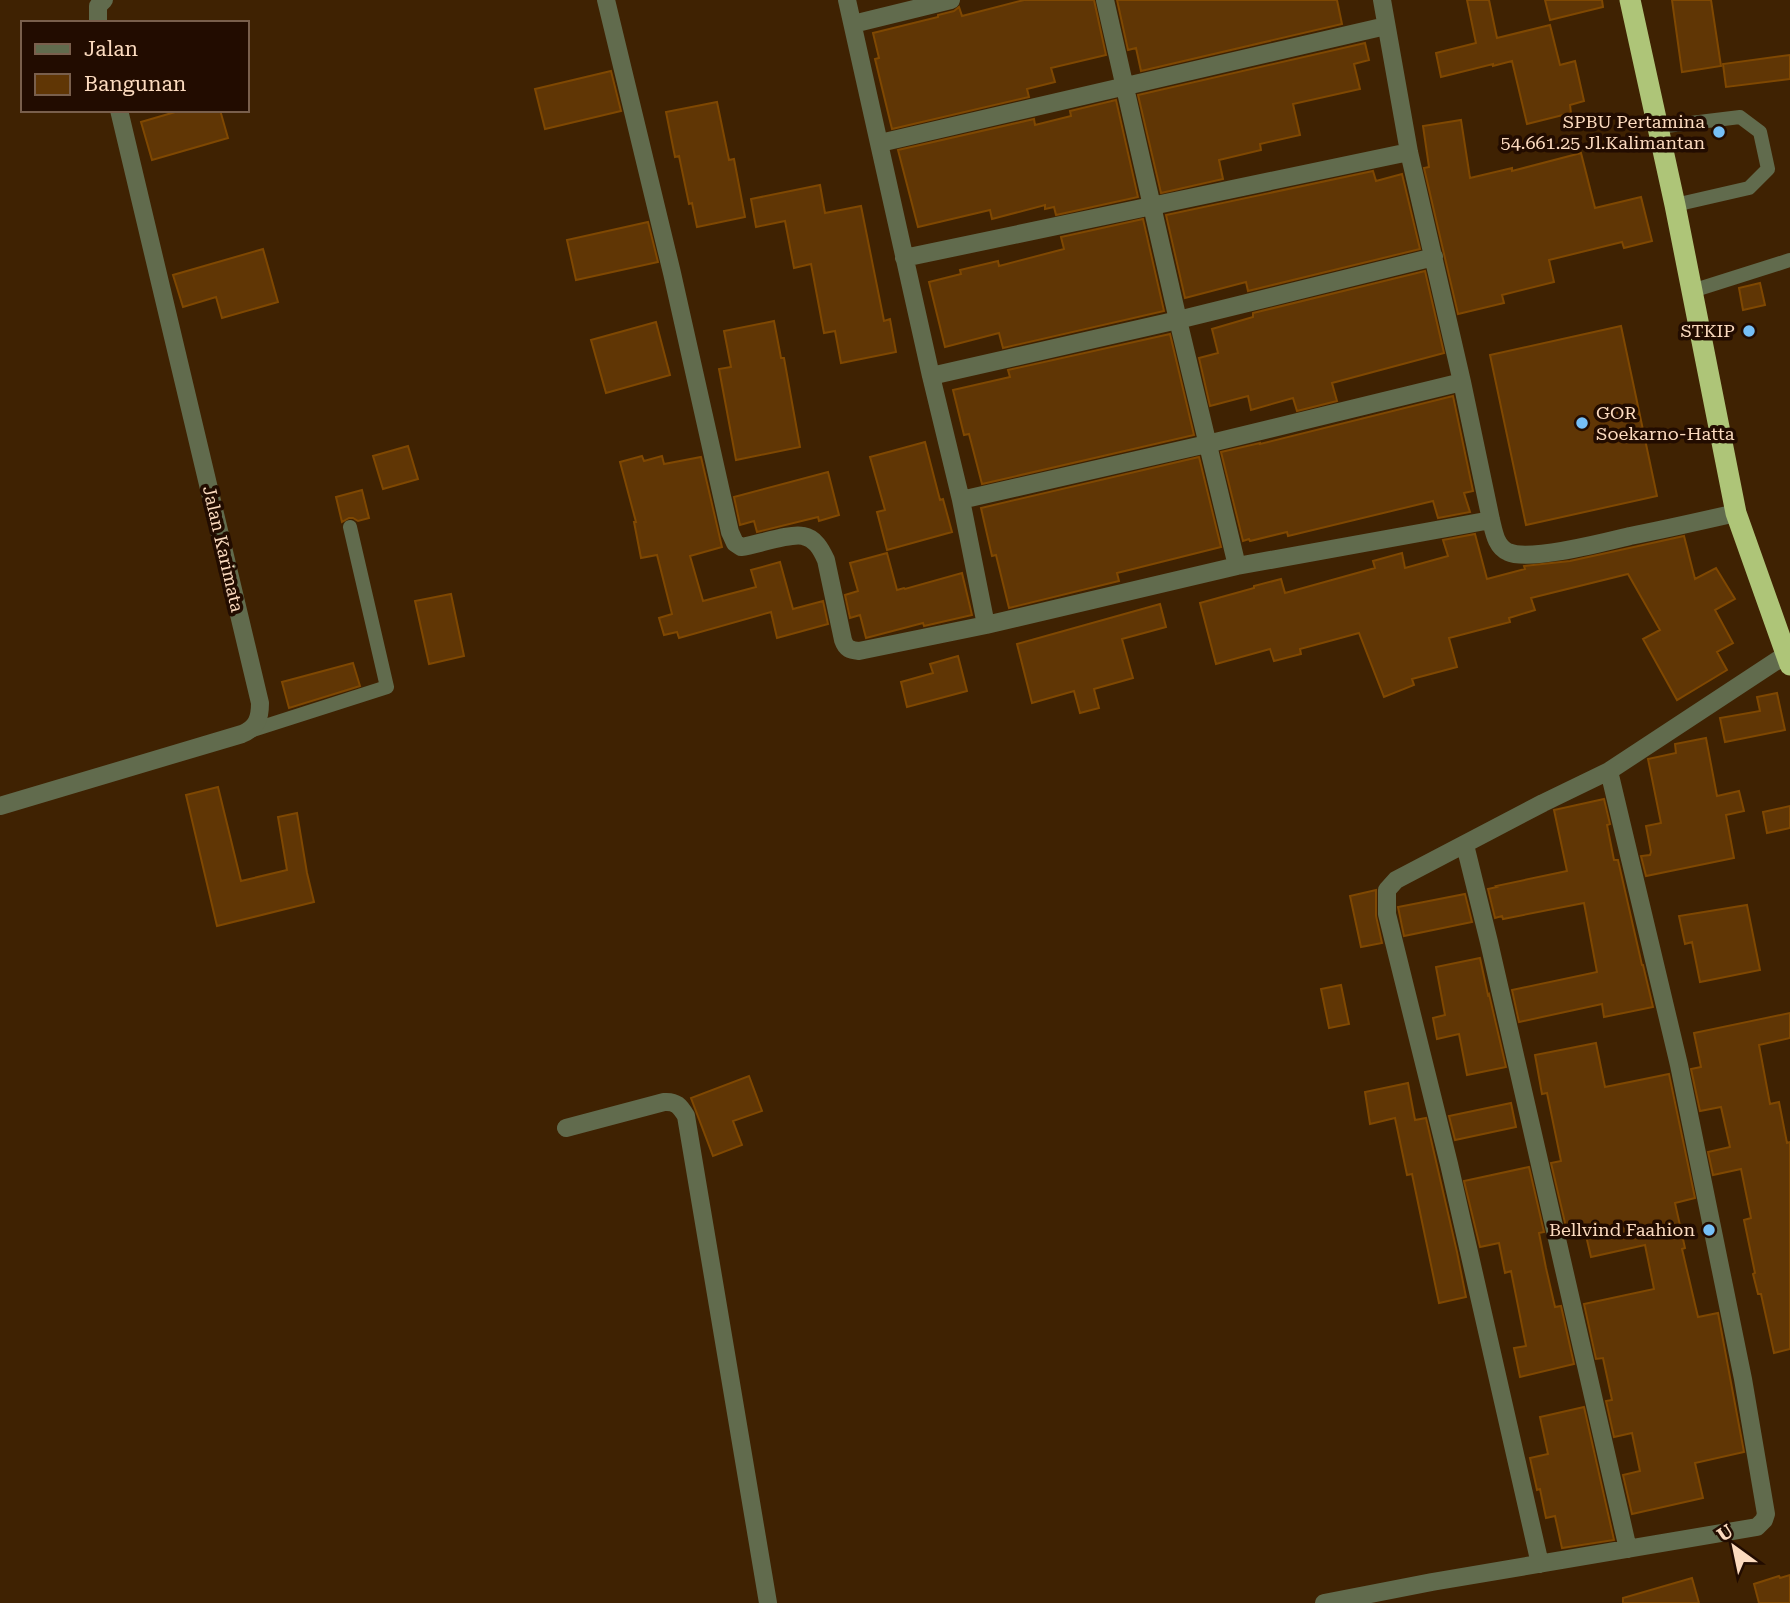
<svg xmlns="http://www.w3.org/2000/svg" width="1790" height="1603" font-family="'Roboto Serif',serif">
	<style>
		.building { fill: #603605; stroke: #7f4802; stroke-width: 2 }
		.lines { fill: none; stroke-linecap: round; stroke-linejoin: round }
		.lane { stroke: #616b4d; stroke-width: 14 }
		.street { stroke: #616b4d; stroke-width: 18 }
		.highway { stroke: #aec578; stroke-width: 21 }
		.poi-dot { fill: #76c0f7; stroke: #220c00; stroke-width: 2.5 }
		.labels { text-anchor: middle; stroke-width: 7; stroke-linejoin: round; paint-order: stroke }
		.poi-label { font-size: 18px; fill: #fcdbbf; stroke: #220c00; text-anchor: end }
		.street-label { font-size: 18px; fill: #fcdbbf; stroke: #220c00 }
	</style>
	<rect width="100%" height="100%" fill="#3f2202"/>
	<path class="building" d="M1024 0H1094L1106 55 1051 68 1055 82 1027 89 1029 97 892 129 875 59 879 58 873 33 938 17V15L954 11 959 7 962 16Z
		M1117 0H1337L1342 24 1141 71 1136 48 1128 50Z
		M1467 0H1489L1497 38 1550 25 1560 65 1575 61 1584 101 1570 105 1571 113 1527 124 1512 61 1493 66V64L1441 77 1436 53 1476 43Z
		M1545 0H1602L1603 7 1550 20Z
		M1672 0H1711L1721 66 1682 72Z
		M1365 43 1369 60 1354 64 1360 89 1293 104 1300 135 1260 144 1261 150 1219 160 1223 179 1161 193 1138 95Z
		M1790 55V79L1726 87 1723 64Z
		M611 71 621 111 545 129 535 89Z
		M1116 100 1138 197 1056 215 1054 207 1045 209V205L992 219 990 210 918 227 898 150 1034 119 1035 125 1071 116 1070 111Z
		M717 102 729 160 734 159 745 217 697 227 692 203 689 204 679 156 675 157 666 112Z
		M182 110H220L228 138 152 160 141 122Z
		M1461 120 1470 178 1512 168V171L1581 153 1595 208 1641 197 1652 241 1624 248 1622 242 1549 260 1554 282 1502 295 1504 303 1458 314 1424 168 1429 167 1423 126Z
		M1373 171 1376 181 1402 174 1420 249 1248 291 1246 282 1185 298 1166 215Z
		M820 185 825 213 861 206 884 321 890 319 896 352 841 363 835 331 824 333 811 264 794 268 785 221 756 227 751 199Z
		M1143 219 1164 311 1003 348 999 333 945 347 929 282 961 274 960 270 998 261 999 266 1064 249 1061 237Z
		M648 222 658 262 576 280 567 240Z
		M263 249 278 302 222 318 216 297 183 307 173 275Z
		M1425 271 1444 353 1332 383 1337 401 1297 411 1293 398 1251 410 1248 396 1210 406 1199 358 1218 353 1212 329 1253 317V313Z
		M1760 283 1765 305 1743 310 1739 288Z
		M774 321 781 358H784L800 447 736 460 719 369 731 367 724 331Z
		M656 322 670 375 606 393 591 340Z
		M1621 326 1657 496 1526 525 1490 355Z
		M1170 334 1194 435 982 484 969 434 964 435 953 390 1010 377 1008 370Z
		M1453 396 1473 491 1464 493 1470 512 1438 518 1433 501 1288 536 1287 532 1250 541 1249 539 1243 541 1221 452 1260 443V444Z
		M925 442 940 500 943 499 952 532 887 550 877 512 885 510 870 457Z
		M408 446 418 479 383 489 373 456Z
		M642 456 644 461 662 456 664 464 701 457 722 547 690 556 703 601 756 587 751 570 780 562 793 609 823 601 828 624 777 638 771 612 679 638 677 632 664 635 659 618 672 614 657 555 641 558 634 522H636L620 462Z
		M1199 457 1221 547 1117 573 1119 581 1009 608 996 555 992 556 981 508Z
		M828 472 839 515 819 521 818 517 757 532 754 521 740 525 734 497Z
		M362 490 369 518 358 521 353 518H349L342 522 336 497Z
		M1475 534 1487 579 1525 569 1524 566 1570 561 1684 536 1695 579 1716 568 1735 599 1715 610 1733 643 1717 652 1727 670 1677 700 1643 639 1660 630 1628 574 1531 598 1535 610 1509 618 1510 622 1449 638 1457 667 1412 679 1414 685 1384 697 1359 633 1300 649 1301 654 1274 661 1270 649 1216 664 1200 603 1254 588V586L1281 579 1285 593 1375 568 1373 561 1402 553 1405 568 1448 556 1443 540Z
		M887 553 897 590 904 588 905 589 962 573 972 615 924 626 923 623 866 638 860 615 850 618 845 595 858 591 850 563Z
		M451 594 464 656 429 664 415 601Z
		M1160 604 1166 627 1122 639 1133 678 1094 689 1099 708 1080 713 1074 691 1032 703 1017 644Z
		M958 656 967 691 907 707 901 682 933 673 930 664Z
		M353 663 360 686 289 708 282 682Z
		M1777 693 1785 730 1725 742 1720 718 1760 711 1757 697Z
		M1706 738 1717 796 1739 791 1744 811 1726 815 1734 858 1646 876 1641 856 1650 855 1651 852 1646 826 1661 823 1648 759 1676 753 1675 744Z
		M218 787 241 881 287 870 278 817 297 813 307 873 314 902 217 926 186 795Z
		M1604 799 1610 824 1607 825 1614 860H1618L1642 965H1643L1653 1007 1604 1017 1602 1004 1519 1022 1512 990 1597 972 1584 903 1503 919 1502 916 1495 918 1488 889 1497 887 1496 886 1567 871 1554 810Z
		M1790 806V828L1767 833 1763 812Z
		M1376 890V916L1382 943 1361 947 1350 896Z
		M1465 894 1472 922 1404 936 1398 907Z
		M1747 905 1760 970 1700 982 1692 942 1685 944 1679 916Z
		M1480 958 1488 995 1489 994 1506 1067 1467 1075 1459 1034 1437 1039 1433 1018 1445 1015 1436 967Z
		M1341 985 1349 1024 1329 1028 1321 989Z
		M1790 1013V1038L1759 1045 1770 1104 1779 1102 1787 1143 1790 1142V1349L1774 1353 1761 1294H1758L1753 1274 1755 1273 1744 1220 1751 1218 1741 1169 1713 1175 1708 1152 1730 1147 1721 1107 1700 1111 1691 1069 1701 1067 1694 1033Z
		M1596 1043 1605 1087 1669 1074 1695 1198 1675 1203 1685 1248 1682 1249 1698 1317 1718 1313 1744 1452 1695 1463 1703 1498 1632 1514 1623 1475 1640 1471 1632 1433 1614 1437 1606 1401 1612 1400 1603 1358 1596 1359 1584 1304 1654 1289 1645 1245 1591 1257 1584 1227 1575 1229 1574 1225 1566 1227 1551 1163 1561 1161 1547 1093 1542 1094 1535 1055Z
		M749 1076 762 1111 733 1121 742 1145 713 1156 691 1098Z
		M1408 1083 1415 1120 1426 1118 1457 1252 1466 1297 1439 1303 1412 1174 1407 1175 1395 1118 1370 1124 1365 1092Z
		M1511 1103 1516 1127 1455 1140 1449 1116Z
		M1529 1167 1544 1232 1539 1233 1546 1268 1555 1307 1561 1306 1574 1364 1520 1377 1514 1348 1526 1346 1511 1271 1505 1273 1499 1243 1480 1247 1464 1181Z
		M1584 1407 1614 1540 1562 1548 1555 1516 1546 1518 1540 1489 1537 1490 1530 1458 1548 1454 1540 1417Z
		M1790 1575V1603H1759L1754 1584 1779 1576 1780 1578Z
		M1692 1578 1699 1603H1623V1598Z"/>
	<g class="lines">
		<path class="lane" d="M1658 127 1740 117 1760 132 1768 169 1749 188 1675 205
			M1692 291 1790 260
			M250 731 387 687 350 527"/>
		<path class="street" d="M606 0 672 273 730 532 735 543 741 547C757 545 789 533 803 536 815 538 821 549 826 560L843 640C846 649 850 650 859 651L986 625 1237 566 1491 520
			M847 0 931 376
			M1105 0 1178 320 1237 566
			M1382 0 1409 152 1462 382 1491 520C1494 532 1496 547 1508 552 1529 562 1605 542 1630 536 1666 529 1701 521 1736 513
			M98 23V6L104 0
			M853 24 951 0
			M880 143 1386 26
			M904 258 1409 152
			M961 500 1207 444 1462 382
			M986 625 961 500 931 376 1178 320 1434 257
			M0 806 242 734C257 728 260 718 260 703L119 110
			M1465 845 1489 942 1628 1549
			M566 1128 664 1102C676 1101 680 1106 686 1116L768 1603
			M1540 1564 1449 1164 1387 914V890L1396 880 1543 803 1609 771 1787 654
			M1324 1603 1432 1582 1757 1527 1764 1520 1766 1514 1743 1379 1679 1065 1609 771"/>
		<path class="highway" d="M1630 0 1675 205 1736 513 1790 665"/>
	</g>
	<g class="poi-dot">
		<circle cx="1719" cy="132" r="7"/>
		<circle cx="1749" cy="331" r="7"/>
		<circle cx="1582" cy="423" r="7"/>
		<circle cx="1709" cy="1230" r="7"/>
	</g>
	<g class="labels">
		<g class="poi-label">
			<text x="1705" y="128">SPBU Pertamina<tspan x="1705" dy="21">54.661.25 Jl.Kalimantan</tspan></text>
			<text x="1735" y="337">STKIP</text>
			<text x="1596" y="419" text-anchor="start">GOR<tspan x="1596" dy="21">Soekarno-Hatta</tspan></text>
			<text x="1695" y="1236">Bellvind Faahion</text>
		</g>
		<g class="street-label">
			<text transform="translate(223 549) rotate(77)" y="6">Jalan Karimata</text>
		</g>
	</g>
	<rect x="21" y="21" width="228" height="91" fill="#220c00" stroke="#795f4c" stroke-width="2"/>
	<rect x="35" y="44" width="35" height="10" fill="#616b4d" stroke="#795f4c" stroke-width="2"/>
	<text x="84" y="56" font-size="21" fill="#fcdbbf">Jalan</text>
	<rect x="35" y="74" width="35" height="21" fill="#603605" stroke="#795f4c" stroke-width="2"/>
	<text x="84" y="91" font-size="21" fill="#fcdbbf">Bangunan</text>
	<g transform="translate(1734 1547) rotate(327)" stroke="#220c00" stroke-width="5" paint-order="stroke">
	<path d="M0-5L12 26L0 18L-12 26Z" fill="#fcdbbf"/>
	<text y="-10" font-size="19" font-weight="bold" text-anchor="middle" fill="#fcdbbf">U</text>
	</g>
</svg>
